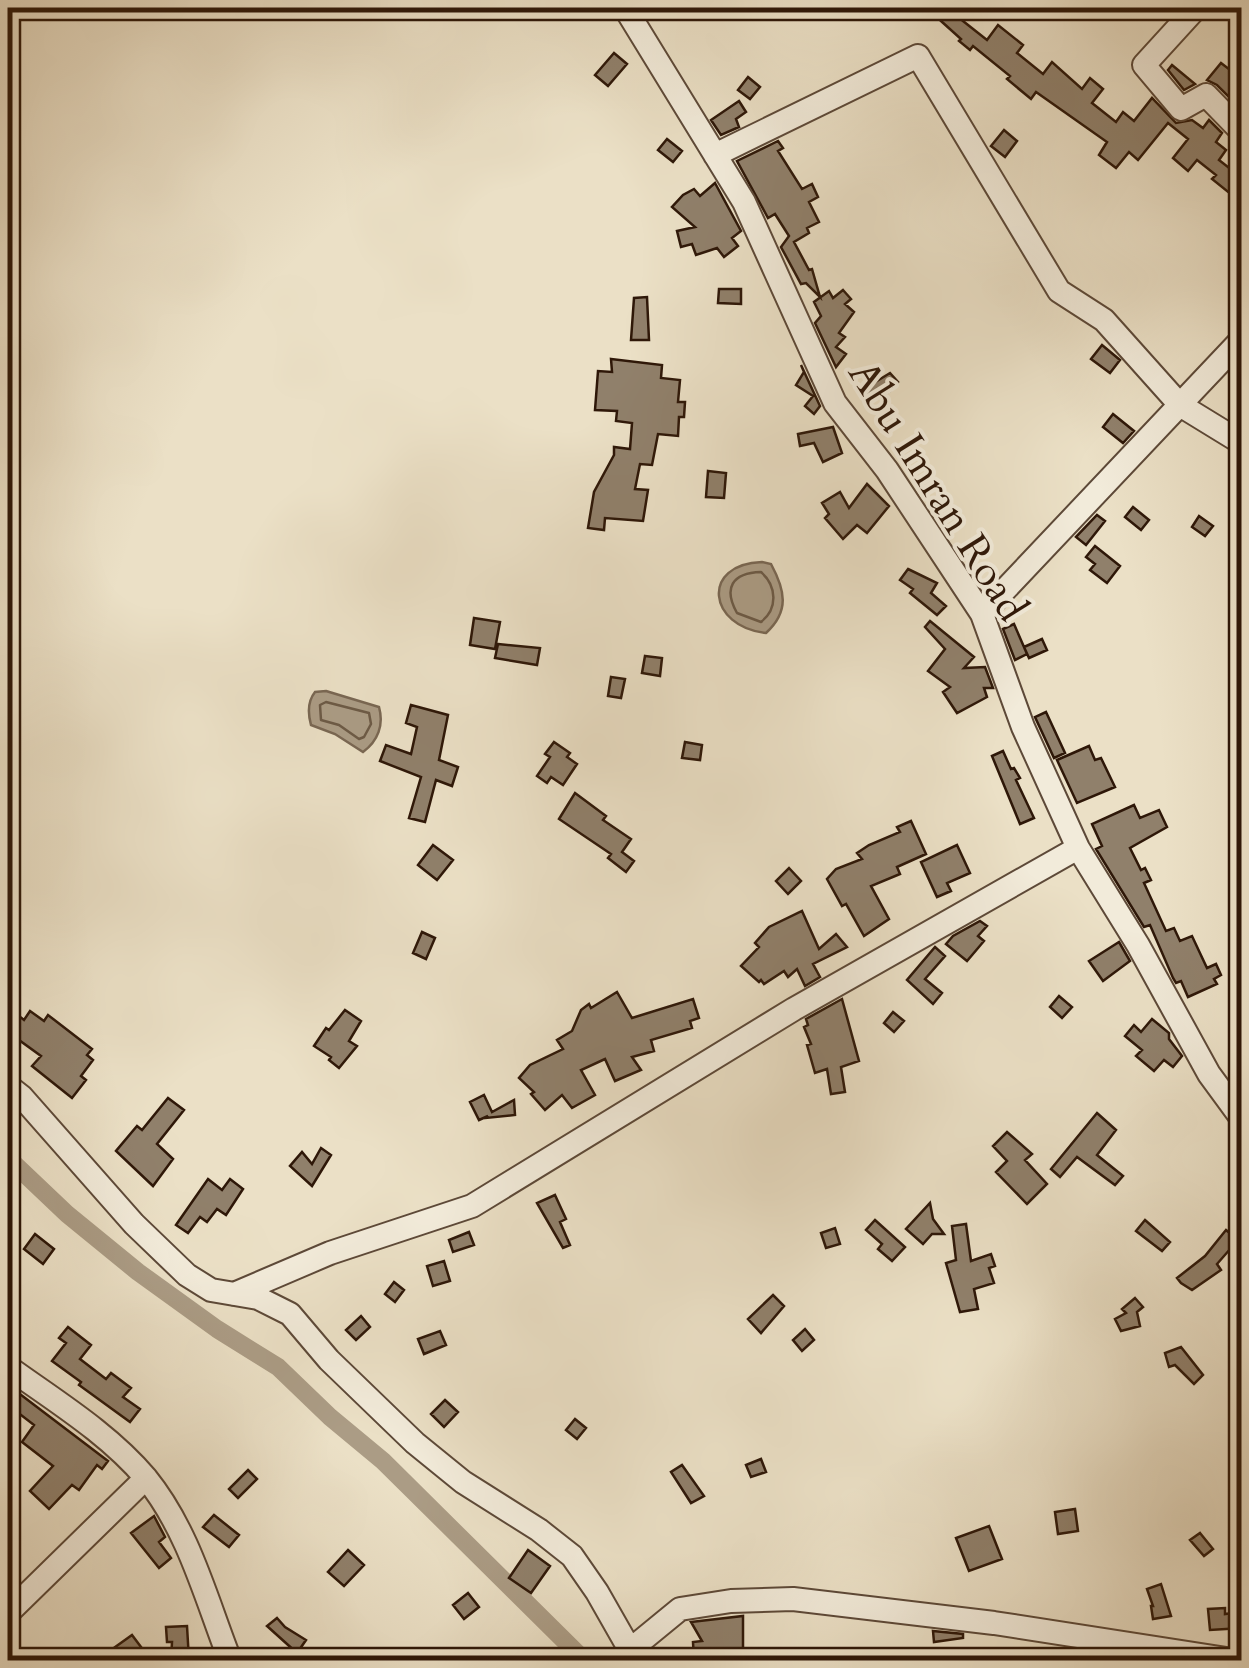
<svg xmlns="http://www.w3.org/2000/svg" width="1249" height="1668" font-family="Cardo,serif">
	<style>
		.water { fill: #ab9c85; stroke: #796753; stroke-width: 2.5 }
		.lines { fill: none; stroke-linecap: round; stroke-linejoin: round }
		.shore { stroke: #6c5a46; stroke-width: 2.5 }
		.canal { stroke: #ab9c85; stroke-width: 18 }
		.building { fill: #90806b; stroke: #2e1708; stroke-width: 2.5 }
		.minor-casing { stroke: #5d4938; stroke-width: 26 }
		.minor { stroke: #f2ebda; stroke-width: 22 }
		.labels { text-anchor: middle; stroke-width: 8; stroke-linejoin: round; paint-order: stroke }
		.street-label { font-size: 42px; fill: #2e1708; stroke: #f2ebda }
	</style>
	<rect width="100%" height="100%" fill="#ebe0c6"/>
	<filter id="stains"><feTurbulence type="fractalNoise" baseFrequency=".002" numOctaves="4"/><feColorMatrix values="0 0 0 0 .2 0 0 0 0 .09 0 0 0 0 .02 0 0 0 .5 -.17"/></filter>
	<radialGradient id="worn" r=".72"><stop offset=".6" stop-color="#630" stop-opacity="0"/><stop offset="1" stop-color="#630" stop-opacity=".3"/></radialGradient>
	<path class="water" d="M762 562 771 564C785 590 790 611 766 633 708 627 700 564 762 562Z
		M326 691 379 707C384 725 378 741 363 752L335 734 311 725C308 714 307 702 315 692Z"/>
	<g class="lines">
		<path class="shore" d="M761 572C777 586 778 609 761 622L737 613C723 588 732 573 761 572Z
			M326 702 369 713 371 724 364 737 359 739 339 725 321 720 320 705Z"/>
		<path class="canal" d="M8 1158 67 1214 138 1272 217 1329 278 1367 330 1417 383 1461 584 1660"/>
	</g>
	<path class="building" d="M951 8H974L963 21 987 40 998 25 1023 45 1017 53 1043 74 1052 62 1082 89 1090 78 1103 89 1092 103 1116 122 1123 112 1134 121 1152 98 1176 123 1192 120 1203 128 1209 120 1222 133 1216 142 1226 150 1219 160 1242 178V182L1232 195 1212 179 1216 175 1197 160 1188 171 1173 158 1188 139 1168 123 1138 160 1129 152 1116 168 1099 155 1107 142 1036 92 1031 99 1007 79 1010 76 973 46 970 50 959 41 961 39 941 21Z
		M614 53 627 64 608 86 595 75Z
		M1221 63 1242 79V110L1217 85 1207 80Z
		M1172 65 1195 84 1184 90 1168 70Z
		M748 77 760 87 750 99 738 90Z
		M739 101 746 112 736 119 739 127 721 135 711 120Z
		M1004 130 1017 141 1005 157 991 146Z
		M667 139 682 151 673 162 658 150Z
		M778 141 783 148 778 151 802 189 812 184 818 197 809 202 819 222 807 228 809 233 794 242 809 270 812 269 820 297 806 283 801 284 781 247 789 236 775 214 768 218 737 161Z
		M715 183 741 231 732 238 738 246 724 257 717 248 696 255 692 244 681 247 677 231 695 227 672 207 683 195 694 189 700 196Z
		M719 289H741V304L718 303Z
		M843 290 851 299 845 304 854 312 839 333 845 337 836 347 846 354 836 367 815 323 821 316 814 302 829 291 833 298Z
		M647 297 649 340H631L634 298Z
		M1102 345 1120 360 1110 373 1091 359Z
		M611 359 662 365 661 378 680 380 678 402H685L684 417H679L678 436 658 434 652 465 640 464 635 489 648 490 643 521 605 518 604 530 588 528 594 492 614 455V447L630 449 632 423 616 421 617 411 595 410 598 371 612 372Z
		M801 365 820 406 814 414 805 406 813 396 796 385 804 372Z
		M890 373 898 382 890 391 871 401 864 389Z
		M1113 414 1134 431 1123 443 1103 427Z
		M833 427 842 453 823 462 814 443 800 446 798 434Z
		M708 471 726 473 724 498 706 497Z
		M867 484 889 506 867 533 857 525 843 539 825 518 829 514 822 503 840 492 849 508Z
		M1133 507 1149 520 1141 530 1125 517Z
		M1097 515 1105 521 1086 545 1076 537Z
		M1199 516 1213 526 1205 536 1192 527Z
		M1095 546 1120 566 1107 583 1090 570 1095 564 1086 557Z
		M908 569 937 583 931 593 946 606 937 615 910 593 913 589 900 580Z
		M474 618 500 622 495 649 470 645Z
		M930 621 974 657 964 668 985 667 993 688H984L987 697 957 713 943 692 950 687 928 671 945 649 925 627Z
		M1014 624 1027 654 1015 660 1003 629Z
		M1042 639 1047 650 1029 658 1024 647Z
		M498 644 540 648 537 665 495 658Z
		M645 656 662 658 660 676 642 673Z
		M611 677 625 679 621 698 608 696Z
		M411 705 448 715 439 760 458 767 452 786 436 780 425 822 409 818 421 777 380 761 386 745 411 754 417 727 406 723Z
		M1046 712 1065 753 1054 758 1035 717Z
		M554 742 570 753 567 757 577 764 563 785 551 777 547 783 537 776 550 757 545 754Z
		M685 742 702 745 700 760 682 758Z
		M1089 746 1095 760 1101 758 1115 787 1077 803 1057 760Z
		M1003 751 1011 769 1014 768 1020 778 1016 780 1034 818 1020 824 992 756Z
		M575 793 606 816 603 820 631 839 622 852 634 861 626 872 608 858 611 854 559 819Z
		M1134 805 1140 818 1159 810 1167 827 1130 848 1141 870 1145 868 1151 880 1144 883 1166 931 1174 928 1180 941 1192 936 1207 968 1216 964 1221 975 1214 979 1217 984 1188 997 1181 981 1176 983 1173 978 1150 925 1144 927 1096 849 1102 846 1092 824Z
		M911 821 926 854 897 867 900 874 871 886 889 919 864 936 846 904 842 906 827 879 836 869 862 859 857 853 869 845 900 832 897 827Z
		M433 845 453 860 437 880 418 865Z
		M957 845 970 873 947 883 951 891 937 897 921 862Z
		M789 868 801 881 788 894 776 881Z
		M802 911 819 949 836 934 847 947 813 964 820 977 805 986 797 969 788 977 784 971 764 984 761 980 759 982 741 966 759 947 755 943 769 927Z
		M980 921 987 926 978 936 984 941 967 961 946 944 953 936Z
		M422 932 435 938 426 959 413 953Z
		M1119 942 1130 961 1103 981 1089 961Z
		M935 947 945 956 925 979 942 993 933 1004 907 980Z
		M617 992 632 1018 693 999 699 1018 690 1021 692 1028 651 1040 654 1051 632 1057 641 1070 615 1081 605 1059 581 1070 595 1095 572 1108 562 1095 545 1110 531 1094 534 1092 519 1078 530 1065 563 1049 557 1040 572 1031 581 1010 589 1004 591 1008Z
		M1059 996 1072 1007 1062 1018 1050 1007Z
		M842 999 859 1061 841 1067 845 1092 831 1094 827 1069 815 1073 807 1045 811 1044 804 1027 808 1025 806 1019Z
		M345 1010 361 1021 349 1041 357 1046 339 1068 329 1060 331 1057 314 1046 326 1028 329 1030Z
		M30 1011 44 1021 48 1015 92 1049 87 1055 93 1060 81 1076 86 1080 72 1098 32 1066 41 1056 8 1032V1020L14 1012 24 1020Z
		M893 1012 904 1021 894 1032 884 1023Z
		M1152 1019 1169 1033V1039L1182 1056 1173 1067 1164 1060 1154 1071 1136 1056 1142 1050 1125 1036 1134 1025 1141 1032Z
		M484 1095 492 1112 514 1100 515 1115 486 1118 488 1116 479 1120 470 1102Z
		M168 1098 184 1110 157 1144 173 1159 153 1186 116 1151 137 1126 142 1130Z
		M1097 1113 1116 1130 1097 1155 1123 1176 1115 1185 1077 1157 1060 1177 1051 1169Z
		M1007 1132 1032 1154 1025 1160 1047 1184 1027 1204 996 1172 1007 1161 993 1146Z
		M321 1148 331 1155 312 1186 290 1166 302 1152 312 1164Z
		M208 1179 222 1190 230 1179 243 1189 226 1215 217 1209 207 1222 200 1217 188 1233 176 1225Z
		M555 1195 566 1219 560 1222 570 1245 563 1248 537 1203Z
		M930 1203 933 1219 944 1234H932L923 1244 906 1229Z
		M875 1220 905 1247 892 1261 878 1249 882 1244 866 1230Z
		M1145 1220 1170 1242 1162 1251 1136 1231Z
		M966 1224 971 1261 991 1254 995 1266 989 1268 994 1283 974 1289 978 1309 960 1312 946 1263 956 1260 952 1226Z
		M835 1228 840 1244 826 1248 821 1233Z
		M1226 1230 1238 1240 1217 1264 1221 1270 1192 1290 1181 1283 1177 1278 1205 1256Z
		M469 1232 474 1245 453 1252 449 1240Z
		M35 1234 54 1249 43 1264 24 1249Z
		M444 1261 450 1281 433 1286 427 1266Z
		M394 1282 404 1290 395 1302 385 1294Z
		M773 1295 784 1306 761 1333 748 1319Z
		M1135 1298 1143 1307 1137 1312 1140 1326 1121 1331 1115 1319 1126 1313 1122 1309Z
		M361 1316 370 1327 356 1340 346 1330Z
		M68 1327 91 1345 80 1359 106 1379 111 1373 131 1388 123 1397 140 1409 130 1422 79 1385 81 1382 52 1361 66 1343 59 1338Z
		M805 1329 814 1340 802 1351 793 1340Z
		M440 1331 446 1345 424 1354 418 1339Z
		M1181 1347 1203 1375 1194 1384 1175 1365 1169 1367 1165 1353Z
		M8 1385 108 1461 102 1469 97 1465 79 1490 72 1485 49 1509 30 1491 53 1466 22 1442 34 1425 8 1405Z
		M445 1400 458 1412 444 1427 431 1414Z
		M575 1419 586 1428 577 1439 566 1430Z
		M761 1459 766 1472 751 1477 746 1465Z
		M682 1465 704 1496 691 1503 671 1472Z
		M248 1470 257 1479 238 1498 229 1489Z
		M1075 1509 1078 1531 1058 1534 1055 1512Z
		M214 1515 239 1535 229 1547 203 1527Z
		M154 1516 165 1537 159 1542 171 1558 159 1568 131 1533Z
		M989 1526 1002 1559 969 1571 956 1538Z
		M1200 1533 1213 1549 1204 1556 1190 1540Z
		M348 1550 364 1565 344 1586 328 1572Z
		M528 1550 550 1566 531 1593 509 1578Z
		M1161 1584 1171 1616 1153 1619 1151 1606H1153L1147 1589Z
		M468 1593 479 1607 464 1619 453 1605Z
		M1225 1608V1614L1242 1612V1628L1210 1630 1208 1609Z
		M743 1616V1655L729 1656V1660H694L693 1642 702 1641 691 1622Z
		M277 1618 285 1627 306 1640 297 1653 267 1626Z
		M187 1626 189 1660H171L172 1642H167L166 1627Z
		M933 1631 963 1634V1638L934 1642Z
		M132 1635 144 1651 131 1660H97Z"/>
	<g class="lines">
		<g class="minor-casing">
			<path id="minor" d="M625 8 744 202 835 403 887 470 982 614 1023 727 1078 848 1138 945 1209 1074 1242 1119
				M1196 8 1144 65 1181 109 1206 95 1242 132
				M715 155 918 56 1059 291 1104 320 1180 405 1242 443
				M982 614 1242 339
				M8 1086 22 1097 134 1224 187 1275 211 1290 258 1298 290 1314 329 1360 415 1443 463 1482 539 1530 572 1556 597 1592 630 1650 680 1609 731 1601 793 1599 994 1623 1233 1660
				M234 1294 330 1253 472 1206 794 1009 1078 848
				M8 1367C55 1401 108 1433 146 1478 189 1531 206 1599 230 1660
				M8 1613 146 1478"/>
		</g>
		<use href="#minor" class="minor"/>
	</g>
	<g class="labels">
		<g class="street-label">
			<text transform="translate(939 490) rotate(58)" y="15">Abu Imran Road</text>
		</g>
	</g>
	<rect width="1249" height="1668" fill="none" stroke="#ebe0c6" stroke-width="40"/>
	<rect x="10" y="10" width="1229" height="1648" fill="none" stroke="#2e1708" stroke-width="5"/>
	<rect x="20" y="20" width="1209" height="1628" fill="none" stroke="#2e1708" stroke-width="2.5"/>
	<rect width="100%" height="100%" filter="url(#stains)"/>
	<rect width="100%" height="100%" fill="url(#worn)"/>
</svg>
